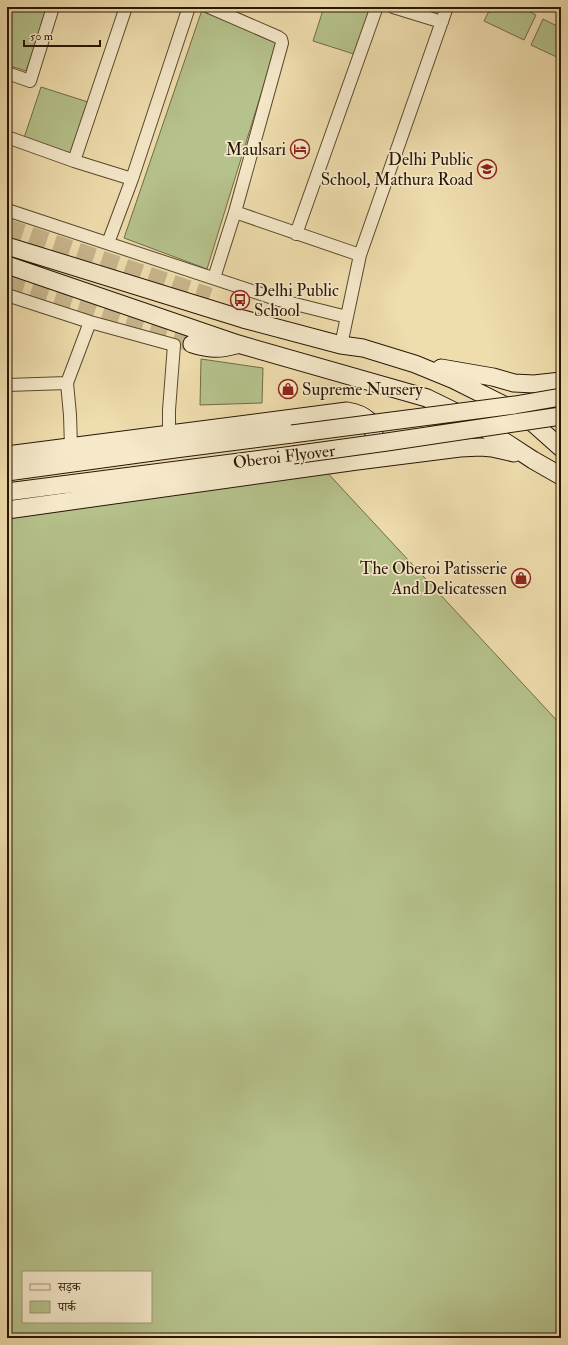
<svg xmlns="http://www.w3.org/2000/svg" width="568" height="1345" font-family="'IM FELL Double Pica','Noto Serif Devanagari',serif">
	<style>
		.green { fill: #b6c28c; stroke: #6f6c48; fill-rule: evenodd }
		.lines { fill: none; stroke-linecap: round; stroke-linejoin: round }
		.secondary-tunnel { stroke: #c7b58b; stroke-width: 17; stroke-dasharray: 17 8; stroke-linecap: butt }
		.street-casing { stroke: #5a482f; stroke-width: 14 }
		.secondary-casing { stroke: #281605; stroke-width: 19 }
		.street { stroke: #f5e9ca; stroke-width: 12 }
		.secondary { stroke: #f5e9ca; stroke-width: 17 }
		.secondary-bridge-casing { stroke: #281605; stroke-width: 19; stroke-linecap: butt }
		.secondary-bridge { stroke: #f5e9ca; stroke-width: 17 }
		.labels { text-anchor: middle; stroke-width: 3.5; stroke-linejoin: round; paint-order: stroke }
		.poi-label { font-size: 17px; fill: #281605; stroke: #f5e9ca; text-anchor: end }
		.street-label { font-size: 17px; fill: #281605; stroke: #f5e9ca }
	</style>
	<rect width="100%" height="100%" fill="#efddad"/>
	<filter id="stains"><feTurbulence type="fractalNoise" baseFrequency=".005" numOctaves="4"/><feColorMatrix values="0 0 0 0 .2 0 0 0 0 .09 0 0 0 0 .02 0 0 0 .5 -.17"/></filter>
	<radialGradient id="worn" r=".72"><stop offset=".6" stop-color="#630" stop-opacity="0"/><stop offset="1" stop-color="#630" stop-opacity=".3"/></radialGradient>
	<path class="green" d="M7 7H48L26 71 7 65Z
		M203 7 277 42 207 269 124 238Z
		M324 7H376L360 56 313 41Z
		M491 7H520L536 15 524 40 484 21Z
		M543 19 561 28V59L531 45Z
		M41 87 88 102 71 153 24 138Z
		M201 359 263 368 262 403 200 405Z
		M323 468 561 725V1338H7V517ZM23 1272H151V1322H23Z"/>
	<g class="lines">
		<path class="secondary-tunnel" d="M7 227 210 296
			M7 284 192 344"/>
		<g class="street-casing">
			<path id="street" d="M209 7 278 37 281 39 282 43 235 212 214 278
				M393 7 442 22
				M7 73 30 81 53 7
				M7 137 74 161 132 179
				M74 161 126 7
				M7 210 279 300 347 317
				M235 212 360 255
				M296 234 375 12 376 7
				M108 243 132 179 189 7
				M7 295 90 322 174 345 169 410V435
				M341 345 360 255 447 7
				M7 385 67 383
				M71 447 70 415 67 383 90 322"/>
		</g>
		<g class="secondary-casing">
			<path id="secondary" d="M7 246 243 319 341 345 363 348 415 364 454 380 524 415 561 448
				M7 265 238 344 427 398 470 419 533 460 561 476
				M192 344C208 349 219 350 236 345
				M441 368 493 377 514 383 534 384 561 381
				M7 455 347 411C353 412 363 415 368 420 370 421 370 424 371 426 377 437 375 446 366 455
				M7 472 175 449 292 434
				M7 492 293 455
				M7 510 357 461 460 448 481 447 492 448 514 453"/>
		</g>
		<use href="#street" class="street"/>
		<use href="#secondary" class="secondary"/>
		<g class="secondary-bridge-casing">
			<path id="secondary-bridge" d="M292 434 515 405 561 397
				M293 455 387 442 561 416"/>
		</g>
		<use href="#secondary-bridge" class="secondary-bridge"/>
	</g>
	<defs>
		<g id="hotel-ring" transform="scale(1)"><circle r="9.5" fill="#f5e9ca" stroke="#8f2418" stroke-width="1.5"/><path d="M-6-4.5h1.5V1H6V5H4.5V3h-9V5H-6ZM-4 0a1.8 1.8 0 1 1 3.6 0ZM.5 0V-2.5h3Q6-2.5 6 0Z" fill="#8f2418"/></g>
		<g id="school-ring" transform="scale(1)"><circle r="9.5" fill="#f5e9ca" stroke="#8f2418" stroke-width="1.5"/><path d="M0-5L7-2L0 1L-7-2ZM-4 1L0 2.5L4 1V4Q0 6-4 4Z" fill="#8f2418"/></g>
		<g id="bus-ring" transform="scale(1)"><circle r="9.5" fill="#f5e9ca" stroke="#8f2418" stroke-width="1.5"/><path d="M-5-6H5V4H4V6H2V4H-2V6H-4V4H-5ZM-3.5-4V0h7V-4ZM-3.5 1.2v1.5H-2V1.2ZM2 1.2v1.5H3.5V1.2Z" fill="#8f2418"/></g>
		<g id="shop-ring" transform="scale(1)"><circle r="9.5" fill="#f5e9ca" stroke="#8f2418" stroke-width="1.5"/><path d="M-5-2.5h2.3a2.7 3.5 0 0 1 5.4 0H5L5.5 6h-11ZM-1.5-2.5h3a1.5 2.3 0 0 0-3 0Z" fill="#8f2418"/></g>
	</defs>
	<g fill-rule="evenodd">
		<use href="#hotel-ring" x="300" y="149"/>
		<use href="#school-ring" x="487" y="169"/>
		<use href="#bus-ring" x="240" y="300"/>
		<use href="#shop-ring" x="288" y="389"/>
		<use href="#shop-ring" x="521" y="578"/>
	</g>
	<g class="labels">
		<g class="poi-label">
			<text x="286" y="155">Maulsari</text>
			<text x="473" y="165">Delhi Public<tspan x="473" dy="20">School, Mathura Road</tspan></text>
			<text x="254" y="296" text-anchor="start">Delhi Public<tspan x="254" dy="20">School</tspan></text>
			<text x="302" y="395" text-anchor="start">Supreme Nursery</text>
			<text x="507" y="574">The Oberoi Patisserie<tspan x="507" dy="20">And Delicatessen</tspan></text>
		</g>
		<g class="street-label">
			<text transform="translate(284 456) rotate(-7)" y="6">Oberoi Flyover</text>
		</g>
	</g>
	<rect width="568" height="1345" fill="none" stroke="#efddad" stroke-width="24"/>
	<rect x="8" y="8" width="552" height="1329" fill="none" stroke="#281605" stroke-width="2"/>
	<rect x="12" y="12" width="544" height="1321" fill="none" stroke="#281605"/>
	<rect x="22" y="1271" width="130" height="52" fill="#f5e9ca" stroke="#a3957b"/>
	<rect x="30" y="1284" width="20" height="6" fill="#f5e9ca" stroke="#a3957b"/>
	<text x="58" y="1291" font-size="12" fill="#281605">सड़क</text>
	<rect x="30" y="1301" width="20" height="12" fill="#b6c28c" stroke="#a3957b"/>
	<text x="58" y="1311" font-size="12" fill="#281605">पार्क</text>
	<path d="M24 40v6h76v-6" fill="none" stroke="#281605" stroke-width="2"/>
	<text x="30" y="40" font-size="12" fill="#281605" stroke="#f5e9ca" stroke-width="3" paint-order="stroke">50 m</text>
	<rect width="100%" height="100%" filter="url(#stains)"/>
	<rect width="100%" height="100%" fill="url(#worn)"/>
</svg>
